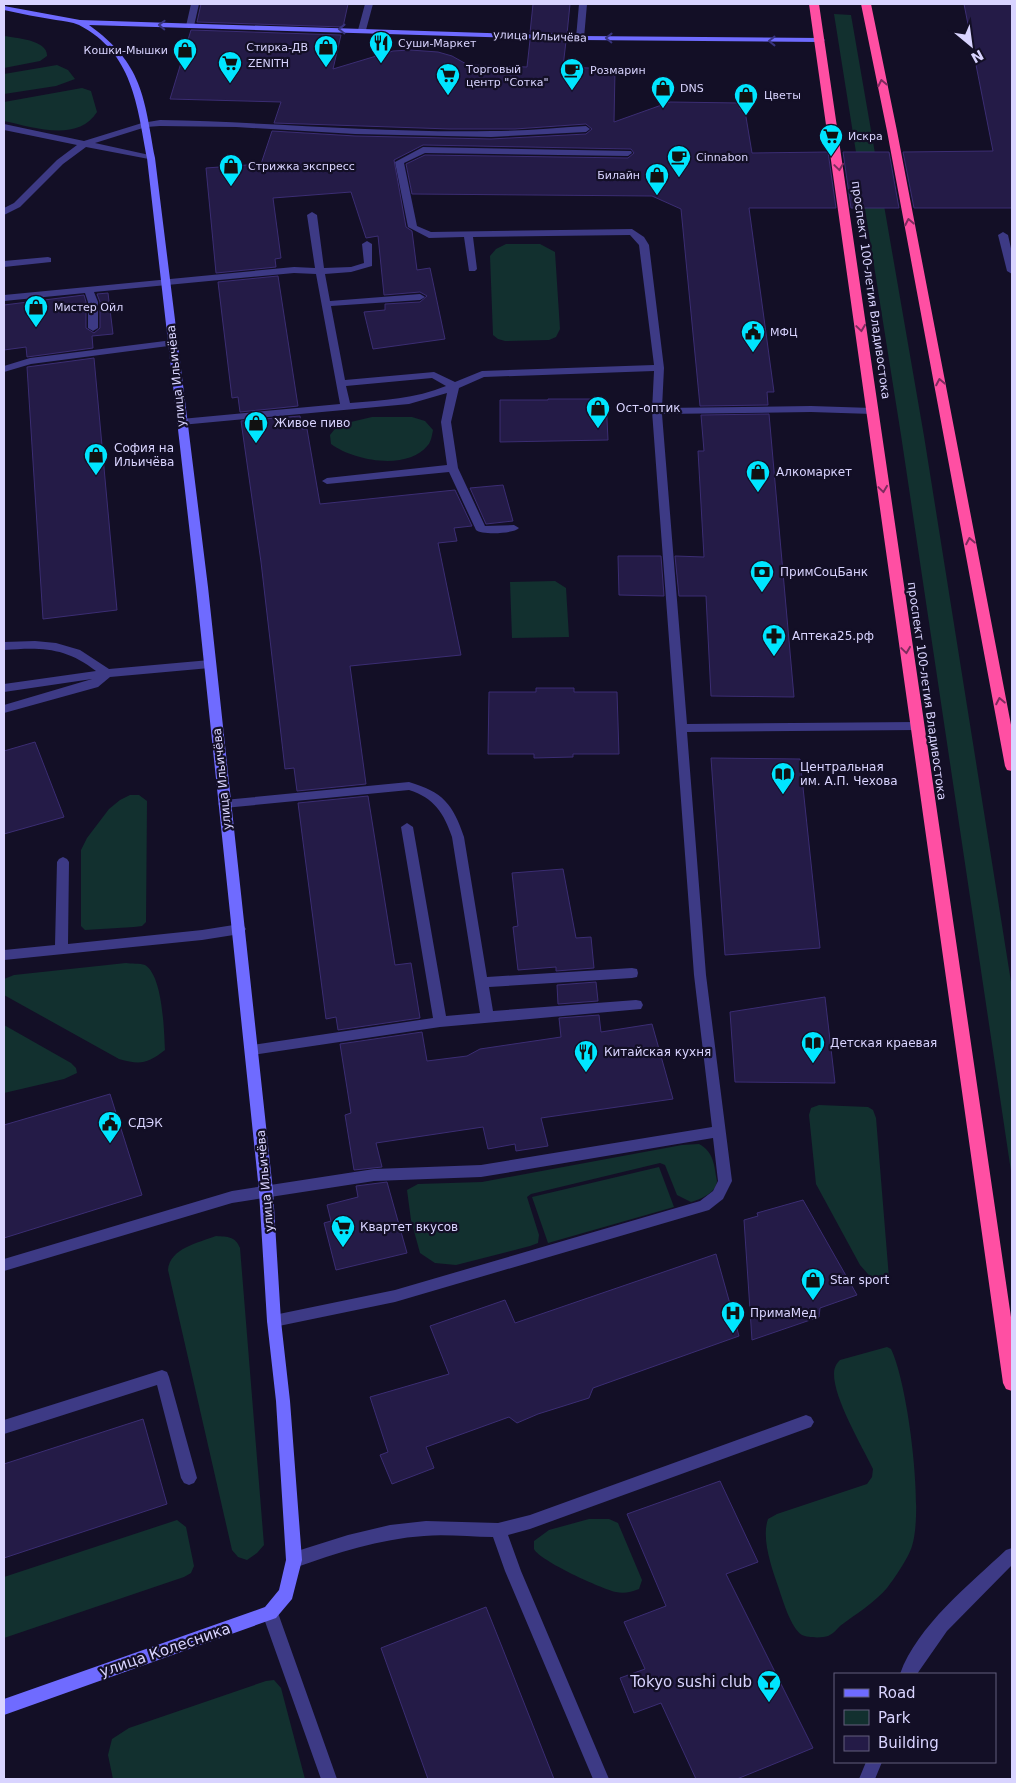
<svg xmlns="http://www.w3.org/2000/svg" width="1016" height="1783" font-family="'DejaVu Sans',sans-serif">
	<style>
		.green { fill: #12302f }
		.building { fill: #241b47; stroke: #3b2d73 }
		.lines { fill: none; stroke-linecap: round; stroke-linejoin: round }
		.lane { fill: #3d3a85; fill-rule: evenodd }
		.street { fill: #3d3a85; fill-rule: evenodd }
		.secondary { fill: #6f6bff; fill-rule: evenodd }
		.highway { fill: #ff4fa3; fill-rule: evenodd }
		.oneway { stroke: #38347d }
		.oneway2 { stroke: #7d2c5e }
		.labels { text-anchor: middle; stroke-width: 4.5; stroke-linejoin: round; paint-order: stroke }
		.far-street-label { font-size: 11px; fill: #d9d4ff; stroke: #130f26 }
		.far-poi-label { font-size: 11px; fill: #d9d4ff; stroke: #130f26; text-anchor: start }
		.street-label { font-size: 12px; fill: #d9d4ff; stroke: #130f26 }
		.poi-label { font-size: 12px; fill: #d9d4ff; stroke: #130f26; text-anchor: start }
		.near-street-label { font-size: 15px; fill: #d9d4ff; stroke: #130f26 }
		.near-poi-label { font-size: 15px; fill: #d9d4ff; stroke: #130f26; text-anchor: end }
	</style>
	<rect width="100%" height="100%" fill="#130f26"/>
	<path class="green" d="M834 14 851 15 924 436 1012 988V1178L901 435Z
		M4 36C16 38 48 40 47 56L40 61 4 68Z
		M57 65 68 70 75 79 56 86 4 94V74Z
		M82 88 91 91 97 112C78 143 32 127 4 121V102Z
		M506 244H540L555 252 560 329 556 337 549 340 505 341 498 339 493 335 490 256 496 249Z
		M372 417H412L425 421 433 430C432 435 431 442 428 445 408 471 354 461 331 444L330 435 338 425Z
		M555 581 566 588 569 637 512 638 510 582Z
		M130 795H139L147 801 146 922 142 926 134 927 85 930 81 926V850L87 838 109 809 120 800Z
		M126 963C131 964 140 963 145 965 163 976 164 1031 165 1050 147 1064 140 1065 119 1059L4 995V979L14 975Z
		M4 1025 71 1063 76 1068 77 1073 64 1079 4 1093Z
		M819 1105 868 1107 873 1110 876 1118 889 1278 885 1283 875 1282 860 1265 816 1184 809 1115 811 1108Z
		M699 1144C714 1152 714 1165 717 1181 716 1193 701 1199 691 1202L677 1195 665 1165 660 1163 531 1194 527 1197 539 1235 538 1243 530 1246 456 1265 435 1263 420 1253 411 1220 407 1190 418 1184 482 1182 682 1145Z
		M659 1167 674 1207 548 1243 532 1197Z
		M216 1236C228 1237 235 1236 240 1248L264 1545 257 1553 247 1560 238 1557 232 1550 168 1270C170 1248 198 1243 216 1236Z
		M887 1347 891 1349C908 1384 924 1509 912 1546 909 1557 894 1579 887 1588 874 1603 856 1614 840 1626 837 1629 833 1634 828 1636 823 1638 808 1638 802 1635 791 1628 783 1601 779 1589 772 1569 761 1539 768 1519L777 1514 867 1484 872 1477 873 1469C861 1444 834 1399 834 1374 834 1368 836 1364 840 1360Z
		M589 1519H609L618 1523 642 1580 639 1589C631 1592 624 1594 616 1592 602 1589 540 1561 534 1549 534 1548 534 1543 534 1541L549 1530Z
		M177 1520 186 1527 194 1566 191 1573 184 1577 4 1638V1577Z
		M274 1680 281 1688 305 1779H113L108 1755 112 1739 129 1728 266 1681Z"/>
	<path class="building" d="M201 4H348L343 27 197 22Z
		M533 4H570L567 34 530 33Z
		M964 4H1012V208H914L903 152 993 151Z
		M191 30 341 35 333 69 393 51 410 50 438 52 452 56 468 65 527 67 530 40 566 41 563 67 615 69 614 122 670 102 740 103V109L745 111 752 153 828 152 836 208H749L774 392H767L768 405 700 406 681 209 652 196 412 194 406 164 425 155 628 158 634 153 631 149 423 145 394 160 406 227 412 231 417 270 430 268 445 339 373 349 364 312 385 310V304L420 302 427 296 420 292 384 295 378 236 366 238 351 192 273 198 281 258 275 259 276 267 216 273 206 168 261 164 272 131 355 136 491 139 586 134 592 129 586 124 515 129H450L274 123 281 102 170 99Z
		M843 152H889L899 208H851Z
		M278 276 298 406 240 412 238 397 232 398 218 282Z
		M108 293 113 334 92 336 93 348 27 357 26 347 4 350V305L84 295 86 302V328L94 333 100 328V302L97 294Z
		M94 358 117 610 43 619 27 367Z
		M548 399H606L608 440 500 442V400H548Z
		M769 414 794 697 711 696 706 596H679L675 556 704 557 698 451H704L701 415Z
		M300 416 302 429H307L320 504 455 490 472 526 454 528 457 541 438 543 461 655 350 666 366 784 297 791 294 768 285 769 261 562 241 421Z
		M503 485 513 521 486 524 470 488Z
		M618 556H661L664 596 619 595Z
		M536 688H574V692H617L619 754H573V757L534 758V754H488L489 692H536Z
		M35 742 64 817 4 834V751Z
		M711 758 800 759 820 948 725 955Z
		M368 796 395 965 411 963 420 1018 338 1030 336 1017 326 1019 298 803Z
		M563 869 576 938 591 937 594 968 556 971V967L518 970 513 927 518 926 512 873Z
		M596 982 598 1001 558 1004 557 985Z
		M825 997 835 1083 735 1082 730 1012Z
		M599 1015 601 1032 652 1024 673 1099 541 1118 548 1146 516 1151 515 1144 488 1149 483 1127 376 1143 382 1167 354 1170 345 1115 351 1113 340 1044 422 1032 427 1061 467 1056 480 1049 561 1037 559 1018Z
		M110 1094 142 1195 4 1238V1125Z
		M387 1182 407 1253 336 1270 324 1223 331 1221 327 1205 358 1197 356 1186Z
		M803 1200 857 1295 820 1308 819 1317 752 1340 744 1220 758 1216 757 1213Z
		M716 1254 739 1336 593 1388 589 1398 538 1414 517 1423 509 1417 426 1447 434 1468 392 1484 380 1455 388 1452 370 1397 449 1374 430 1326 505 1300 515 1323Z
		M143 1419 167 1504 4 1558V1464Z
		M720 1481 758 1562 726 1574 813 1748 737 1779H696L661 1703 634 1713 620 1678 645 1669 624 1622 666 1606 627 1514Z
		M486 1607 502 1647 554 1779H428L381 1648Z"/>
	<g class="lines">
		<path class="lane" d="M191 4H199L194 26 190 28 186 26Z
			M365 4H373L366 30 362 32 358 30Z
			M160 120C270 122 381 133 491 131 523 131 554 128 586 126L590 129 586 132 491 137 355 134 236 127 160 126 146 127 95 143 154 156V160L86 147 63 164 20 207 4 215V208L14 203 57 160 77 145 4 130V124L84 141 142 123Z
			M423 147 631 151 632 153 628 156 425 153 404 163 417 226 431 232 632 229 644 237 649 245 664 368 662 408 811 406 872 408 877 411 872 414 811 412 662 414 687 724 916 722 922 726 916 730 687 732 706 975 732 1181 723 1199 709 1210 395 1302 274 1327 269 1326 267 1321 269 1316 274 1315 395 1290 700 1201 713 1191 718 1181 713 1138 481 1177 374 1181 232 1203 4 1271V1259L232 1191 374 1169 481 1165 712 1127 694 975 652 411 654 371 484 377 459 388 451 422 458 468 485 526 514 525 519 528C514 534 481 535 476 530L449 472 327 484 322 481 327 478 447 465 441 422 447 393 409 404 181 425 176 422 181 419 340 404 316 274 294 273 94 292 98 302V328L93 331 88 328V302L85 293 4 301V295L294 267 315 268 307 215 312 212 317 215 324 268 351 267 364 263 362 244 367 241 372 244V266L351 272 325 274 330 301 420 294 425 297 420 300 331 306 345 380 434 372 455 382 482 371 654 365 639 245 630 235 473 237 477 269 475 271H469L464 237 429 238 408 227 395 162ZM432 378 446 386C415 399 383 400 350 403L346 386Z
			M1003 232 1008 235 1012 253V274L1007 271 998 235Z
			M48 257 51 258V262L4 267V261Z
			M173 340 178 343 176 345 31 364 4 372V366L30 358Z
			M35 641 56 643 80 650 109 669 210 660 216 664 210 668 110 677 98 687 4 713V705L92 679 4 692V684L96 671C66 647 40 647 4 650V642Z
			M409 782C443 792 453 804 464 837L487 977 632 968 637 969 638 973 637 977 632 978 489 987 493 1011 636 1000 641 1001 643 1005 641 1009 440 1027 253 1055 248 1054 246 1050 248 1046 253 1045 433 1018 401 827 407 823 413 827 446 1016 480 1013 452 837C444 813 434 798 409 790L224 808 218 804 224 800Z
			M63 857 67 859 69 862 68 944 202 930 240 924 244 926 246 929 244 932 240 934 202 940 4 960V950L55 945 57 862 59 859Z
			M162 1370 167 1372 169 1377 197 1478 194 1483 189 1485 184 1483 181 1478 157 1385 4 1434V1420Z
			M806 1415 811 1417 814 1422 811 1427 530 1529 508 1535 521 1571 609 1779H593L505 1571 493 1537C470 1537 446 1534 424 1536 379 1539 337 1553 294 1568L288 1565 286 1560 288 1555 294 1552 348 1535 390 1525 426 1521 498 1523 530 1515Z
			M1012 1548V1565L947 1631 917 1674H900C917 1626 970 1584 1006 1550Z
			M270 1605 276 1608 278 1613 337 1779H321L262 1613 264 1608Z
			M866 1762H882L875 1779H859Z"/>
		<path class="street" d="M579 4H587L584 38 580 40 576 38Z"/>
		<path class="secondary" d="M4 6 80 20 580 36 821 38 825 40 821 42 580 40 89 25C143 64 144 97 155 158L208 587 273 1191 281 1321 290 1401 302 1560 292 1599 276 1618 4 1715V1699L265 1607 279 1590 286 1560 276 1401 267 1321 259 1191 196 587 147 158C137 105 133 53 79 25 72 22 63 21 56 20 39 17 21 14 4 10Z"/>
		<path class="highway" d="M809 4H819L1012 1324V1391L1006 1389 1003 1383Z
			M861 4H871L897 131 1012 730V771L1007 770 1005 766 887 131Z"/>
	</g>
	<defs><path id="oneway-chevron" d="M-2-3.5L2.5 0L-2 3.5" fill="none" stroke-width="1.6" stroke-linecap="round" stroke-linejoin="round" transform="scale(1.25)"/></defs>
	<g class="oneway">
		<use href="#oneway-chevron" transform="translate(162 25) rotate(-178)"/>
		<use href="#oneway-chevron" transform="translate(342 29) rotate(-179)"/>
		<use href="#oneway-chevron" transform="translate(609 38) rotate(-179)"/>
		<use href="#oneway-chevron" transform="translate(772 41) rotate(-180)"/>
	</g>
	<g class="oneway2">
		<use href="#oneway-chevron" transform="translate(882 83) rotate(-102)"/>
		<use href="#oneway-chevron" transform="translate(839 167) rotate(82)"/>
		<use href="#oneway-chevron" transform="translate(909 222) rotate(-101)"/>
		<use href="#oneway-chevron" transform="translate(861 328) rotate(82)"/>
		<use href="#oneway-chevron" transform="translate(940 382) rotate(-101)"/>
		<use href="#oneway-chevron" transform="translate(883 489) rotate(82)"/>
		<use href="#oneway-chevron" transform="translate(970 541) rotate(-101)"/>
		<use href="#oneway-chevron" transform="translate(906 650) rotate(82)"/>
		<use href="#oneway-chevron" transform="translate(1000 701) rotate(-101)"/>
	</g>
	<defs>
		<g id="restaurant-pin" transform="scale(1.25)"><path d="M0 17L-7.5 6A9.5 9.5 0 1 1 7.5 6Z" fill="#00e5ff" stroke="#130f26"/><path d="M-5-6h1v4h1v-4h1v4h1v-4h1v5L-1.5 .5V6h-2V.5L-5-1ZM5-6V6H3V1.5H1.5Q1.5-4 5-6Z" fill="#111"/></g>
		<g id="shop-pin" transform="scale(1.25)"><path d="M0 17L-7.5 6A9.5 9.5 0 1 1 7.5 6Z" fill="#00e5ff" stroke="#130f26"/><path d="M-5-2.5h2.3a2.7 3.5 0 0 1 5.4 0H5L5.5 6h-11ZM-1.5-2.5h3a1.5 2.3 0 0 0-3 0Z" fill="#111"/></g>
		<g id="supermarket-pin" transform="scale(1.25)"><path d="M0 17L-7.5 6A9.5 9.5 0 1 1 7.5 6Z" fill="#00e5ff" stroke="#130f26"/><path d="M-6-5.5h2.5l.6 2H6L4.5 2H-2.5L-4.4-4H-6ZM-1.5 3.2a1.3 1.3 0 1 0 .1 0ZM3 3.2a1.3 1.3 0 1 0 .1 0Z" fill="#111"/></g>
		<g id="cafe-pin" transform="scale(1.25)"><path d="M0 17L-7.5 6A9.5 9.5 0 1 1 7.5 6Z" fill="#00e5ff" stroke="#130f26"/><path d="M-5.5-4.5H6V0H3Q3 3.5 0 3.5H-2.5Q-5.5 3.5-5.5 0ZM3-3.2v2h1.7v-2ZM-6 4.5H4V6H-6Z" fill="#111"/></g>
		<g id="civic-pin" transform="scale(1.25)"><path d="M0 17L-7.5 6A9.5 9.5 0 1 1 7.5 6Z" fill="#00e5ff" stroke="#130f26"/><path d="M-.6-6.5H3V-4.5H.6V-3L4-1V1h2V6H-6V1h2V-1L-.6-3ZM-1.2 2.5V6h2.4V2.5Z" fill="#111"/></g>
		<g id="bank-pin" transform="scale(1.25)"><path d="M0 17L-7.5 6A9.5 9.5 0 1 1 7.5 6Z" fill="#00e5ff" stroke="#130f26"/><path d="M-6-4H6V4H-6ZM0-2.3a2.3 2.3 0 1 0 0 4.6a2.3 2.3 0 1 0 0-4.6Z" fill="#111"/></g>
		<g id="pharmacy-pin" transform="scale(1.25)"><path d="M0 17L-7.5 6A9.5 9.5 0 1 1 7.5 6Z" fill="#00e5ff" stroke="#130f26"/><path d="M-2-6h4v4h4v4h-4v4h-4v-4h-4v-4h4Z" fill="#111"/></g>
		<g id="library-pin" transform="scale(1.25)"><path d="M0 17L-7.5 6A9.5 9.5 0 1 1 7.5 6Z" fill="#00e5ff" stroke="#130f26"/><path d="M-6-4Q-3-5.5-.7-3.5V5Q-3 3-6 4ZM6-4Q3-5.5 .7-3.5V5Q3 3 6 4Z" fill="#111"/></g>
		<g id="hospital-pin" transform="scale(1.25)"><path d="M0 17L-7.5 6A9.5 9.5 0 1 1 7.5 6Z" fill="#00e5ff" stroke="#130f26"/><path d="M-5-5h3v3.5h4V-5h3V5h-3V1.5h-4V5h-3Z" fill="#111"/></g>
		<g id="bar-pin" transform="scale(1.25)"><path d="M0 17L-7.5 6A9.5 9.5 0 1 1 7.5 6Z" fill="#00e5ff" stroke="#130f26"/><path d="M-6-5H6L.8 .8V4.5H3.5V6h-7V4.5H-.8V.8Z" fill="#111"/></g>
	</defs>
	<g fill-rule="evenodd">
		<use href="#restaurant-pin" x="381" y="43"/>
		<use href="#shop-pin" x="326" y="47"/>
		<use href="#shop-pin" x="185" y="50"/>
		<use href="#supermarket-pin" x="230" y="63"/>
		<use href="#cafe-pin" x="572" y="70"/>
		<use href="#supermarket-pin" x="448" y="75"/>
		<use href="#shop-pin" x="663" y="88"/>
		<use href="#shop-pin" x="746" y="95"/>
		<use href="#supermarket-pin" x="831" y="136"/>
		<use href="#cafe-pin" x="679" y="157"/>
		<use href="#shop-pin" x="231" y="166"/>
		<use href="#shop-pin" x="657" y="175"/>
		<use href="#shop-pin" x="36" y="307"/>
		<use href="#civic-pin" x="753" y="332"/>
		<use href="#shop-pin" x="598" y="408"/>
		<use href="#shop-pin" x="256" y="423"/>
		<use href="#shop-pin" x="96" y="455"/>
		<use href="#shop-pin" x="758" y="472"/>
		<use href="#bank-pin" x="762" y="572"/>
		<use href="#pharmacy-pin" x="774" y="636"/>
		<use href="#library-pin" x="783" y="774"/>
		<use href="#library-pin" x="813" y="1043"/>
		<use href="#restaurant-pin" x="586" y="1052"/>
		<use href="#civic-pin" x="110" y="1123"/>
		<use href="#supermarket-pin" x="343" y="1227"/>
		<use href="#shop-pin" x="813" y="1280"/>
		<use href="#hospital-pin" x="733" y="1313"/>
		<use href="#bar-pin" x="769" y="1682"/>
	</g>
	<g class="labels">
		<g class="far-street-label">
			<text transform="translate(540 36) rotate(2)" y="4">улица Ильичёва</text>
		</g>
		<g class="far-poi-label">
			<text x="398" y="47">Суши-Маркет</text>
			<text x="308" y="51" text-anchor="end">Стирка-ДВ</text>
			<text x="168" y="54" text-anchor="end">Кошки-Мышки</text>
			<text x="248" y="67">ZENITH</text>
			<text x="466" y="73">Торговый<tspan x="466" dy="13">центр "Сотка"</tspan></text>
			<text x="590" y="74">Розмарин</text>
			<text x="680" y="92">DNS</text>
			<text x="764" y="99">Цветы</text>
			<text x="848" y="140">Искра</text>
			<text x="696" y="161">Cinnabon</text>
			<text x="248" y="170">Стрижка экспресс</text>
			<text x="640" y="179" text-anchor="end">Билайн</text>
			<text x="54" y="311">Мистер Ойл</text>
			<text x="770" y="336">МФЦ</text>
		</g>
		<g class="street-label">
			<text transform="translate(871 290) rotate(82)" y="4">проспект 100-летия Владивостока</text>
			<text transform="translate(176 376) rotate(-96)" y="4">улица Ильичёва</text>
			<text transform="translate(927 691) rotate(82)" y="4">проспект 100-летия Владивостока</text>
			<text transform="translate(222 779) rotate(-96)" y="4">улица Ильичёва</text>
			<text transform="translate(265 1181) rotate(-95)" y="4">улица Ильичёва</text>
		</g>
		<g class="poi-label">
			<text x="616" y="412">Ост-оптик</text>
			<text x="274" y="427">Живое пиво</text>
			<text x="114" y="452">София на<tspan x="114" dy="14">Ильичёва</tspan></text>
			<text x="776" y="476">Алкомаркет</text>
			<text x="780" y="576">ПримСоцБанк</text>
			<text x="792" y="640">Аптека25.рф</text>
			<text x="800" y="771">Центральная<tspan x="800" dy="14">им. А.П. Чехова</tspan></text>
			<text x="830" y="1047">Детская краевая</text>
			<text x="604" y="1056">Китайская кухня</text>
			<text x="128" y="1127">СДЭК</text>
			<text x="360" y="1231">Квартет вкусов</text>
			<text x="830" y="1284">Star sport</text>
			<text x="750" y="1317">ПримаМед</text>
		</g>
		<g class="near-street-label">
			<text transform="translate(165 1650) rotate(-19)" y="5">улица Колесника</text>
		</g>
		<g class="near-poi-label">
			<text x="752" y="1687">Tokyo sushi club</text>
		</g>
	</g>
	<rect width="1016" height="1783" fill="none" stroke="#d9d4ff" stroke-width="10"/>
	<rect x="834" y="1673" width="162" height="90" fill="#130f26" stroke="#625e7d"/>
	<rect x="844" y="1689" width="25" height="8" fill="#6f6bff" stroke="#625e7d"/>
	<text x="878" y="1698" font-size="15" fill="#d9d4ff">Road</text>
	<rect x="844" y="1710" width="25" height="15" fill="#12302f" stroke="#625e7d"/>
	<text x="878" y="1723" font-size="15" fill="#d9d4ff">Park</text>
	<rect x="844" y="1736" width="25" height="15" fill="#241b47" stroke="#625e7d"/>
	<text x="878" y="1748" font-size="15" fill="#d9d4ff">Building</text>
	<g transform="translate(971 45) rotate(151)" stroke="#130f26" stroke-width="4" paint-order="stroke">
	<path d="M0-4L9 19L0 12L-9 19Z" fill="#d9d4ff"/>
	<text y="-8" font-size="14" font-weight="bold" text-anchor="middle" fill="#d9d4ff">N</text>
	</g>
</svg>
